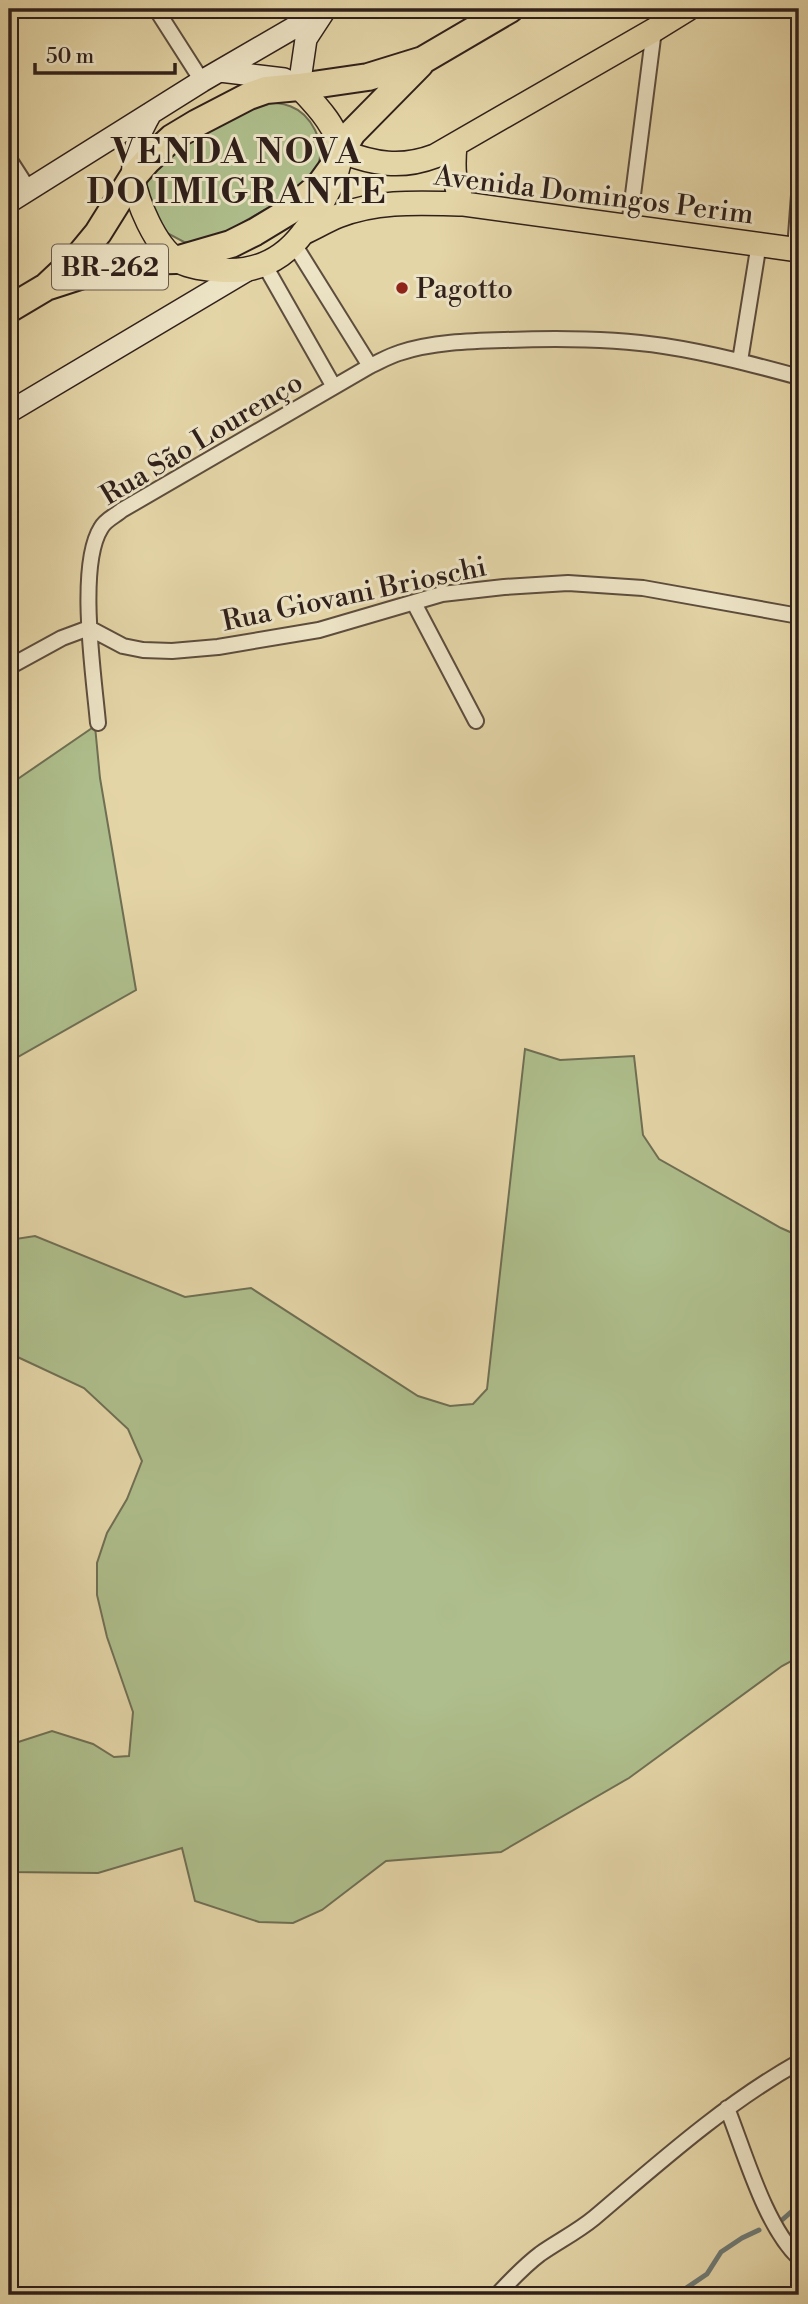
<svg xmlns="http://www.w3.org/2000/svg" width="808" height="2304" font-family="'Libre Bodoni',serif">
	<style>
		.green { fill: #aebe8c; stroke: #6f6f54; stroke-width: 2 }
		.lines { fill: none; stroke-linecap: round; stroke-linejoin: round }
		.stream { stroke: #6e7a75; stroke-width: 5 }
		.street-casing { stroke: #5d4d3e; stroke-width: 18 }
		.secondary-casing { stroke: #30201b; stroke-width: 24 }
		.primary-casing { stroke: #30201b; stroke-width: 26 }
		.highway-casing { stroke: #30201b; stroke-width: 30 }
		.street { stroke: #ede4c6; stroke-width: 14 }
		.secondary { stroke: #ede4c6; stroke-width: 21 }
		.primary { stroke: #e4d5a7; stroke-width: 23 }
		.highway { stroke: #e4d5a7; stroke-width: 26 }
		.poi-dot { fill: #8f2418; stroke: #ede4c6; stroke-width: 2.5 }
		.labels { text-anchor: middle; stroke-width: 6; stroke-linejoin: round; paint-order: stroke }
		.shield { fill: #ede4c6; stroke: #695b4e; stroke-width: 2 }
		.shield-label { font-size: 26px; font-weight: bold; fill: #30201b }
		.street-label { font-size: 28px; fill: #30201b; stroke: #ede4c6 }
		.poi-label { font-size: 28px; fill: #30201b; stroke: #ede4c6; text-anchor: start }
		.district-label { font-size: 35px; font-weight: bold; letter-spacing: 2px; fill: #30201b; stroke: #ede4c6 }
	</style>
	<rect width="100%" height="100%" fill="#e4d5a7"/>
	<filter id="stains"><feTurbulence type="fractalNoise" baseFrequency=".00286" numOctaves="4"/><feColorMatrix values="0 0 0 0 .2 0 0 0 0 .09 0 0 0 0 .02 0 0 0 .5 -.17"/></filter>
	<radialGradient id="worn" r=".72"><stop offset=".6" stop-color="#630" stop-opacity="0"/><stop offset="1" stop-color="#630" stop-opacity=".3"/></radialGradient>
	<path class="green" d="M256 102C282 102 302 104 315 130 323 146 322 167 310 181 302 191 286 198 274 205 250 218 227 232 203 245L184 242 167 233 152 211 144 188 151 165Z
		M95 726 100 778 136 990 9 1062V785Z
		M525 1049 560 1060 634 1056 643 1135 659 1159 781 1228 799 1236V1657L782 1666 629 1778 501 1852 386 1861 322 1910 293 1923 259 1922 195 1901 182 1848 98 1873 9 1872V1745L52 1731 93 1744 114 1757 129 1756 133 1712 107 1637 97 1595V1563L107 1533 127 1499 142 1461 128 1429 84 1388 9 1353V1240L35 1236 185 1297 251 1288 418 1396 450 1406 473 1404 487 1389Z"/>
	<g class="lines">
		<path class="stream" d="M782 2220 799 2205
			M676 2295 707 2274 721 2252 742 2238 759 2230"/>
		<g class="street-casing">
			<path id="street" d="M156 9 202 81
				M9 159 29 190
				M629 226 654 30
				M294 244 370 366
				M795 249 799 195
				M264 264 334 387
				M740 361 759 243
				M414 603 476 721
				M89 628 123 646 143 650 172 651 218 647 319 630 442 594 504 587 568 583 643 588 799 616
				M9 667 62 638 89 628
				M98 723C94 677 77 566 101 528 105 520 115 516 122 510L370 366C379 362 389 356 399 353 432 342 470 341 505 340 557 338 612 338 664 346 710 353 755 365 799 377
				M727 2108C745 2153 765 2226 799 2258
				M402 2295H431
				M497 2295C510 2281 524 2266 540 2254 557 2242 577 2232 594 2218 660 2162 723 2105 799 2062"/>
		</g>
		<g class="secondary-casing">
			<path id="secondary" d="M220 71 284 79 299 87 306 39 323 13
				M133 177C131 152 139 134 151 113
				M9 202 202 81 326 9
				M9 412 246 271"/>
		</g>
		<g class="primary-casing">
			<path id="primary" d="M455 145C453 166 453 186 464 204
				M340 151C374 164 401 169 435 156L654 30 688 9
				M133 177C137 202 155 246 177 260 188 267 205 269 218 270 270 275 299 247 322 203 330 188 340 171 340 153 340 129 315 104 299 87
				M303 233C314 228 326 221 338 216 378 200 421 203 464 204L799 250"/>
		</g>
		<g class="highway-casing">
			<path id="highway" d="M46 287 79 256 98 233 133 177 147 161 172 138 197 123 249 96 266 90 299 87 368 77 423 60 510 9
				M9 309 46 287 83 275 135 261 176 260 231 244 255 232 288 212 319 186 332 168 352 133 420 64"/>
		</g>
		<use href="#street" class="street"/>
		<use href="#secondary" class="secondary"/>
		<use href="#primary" class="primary"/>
		<use href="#highway" class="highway"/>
	</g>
	<circle class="poi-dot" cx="402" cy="288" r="7"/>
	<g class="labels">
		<rect class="shield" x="52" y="244.5" width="116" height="45" rx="5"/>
		<g class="shield-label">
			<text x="110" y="276">BR-262</text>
		</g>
		<g class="street-label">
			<text transform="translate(594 194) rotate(7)" y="10">Avenida Domingos Perim</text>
			<text transform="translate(201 438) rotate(-31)" y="10">Rua São Lourenço</text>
			<text transform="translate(354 593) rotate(-12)" y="10">Rua Giovani Brioschi</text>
		</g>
		<g class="poi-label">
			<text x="416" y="298">Pagotto</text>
		</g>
		<g class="district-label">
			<text x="237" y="163">VENDA NOVA<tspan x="237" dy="40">DO IMIGRANTE</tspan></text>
		</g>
	</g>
	<rect width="808" height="2304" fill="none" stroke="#e4d5a7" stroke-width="35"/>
	<rect x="10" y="10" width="787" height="2283" fill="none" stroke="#30201b" stroke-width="3.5"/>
	<rect x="18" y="18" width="773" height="2269" fill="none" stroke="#30201b" stroke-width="2"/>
	<path d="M35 63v10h140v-10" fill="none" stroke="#30201b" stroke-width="3.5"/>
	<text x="46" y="63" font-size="21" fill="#30201b" stroke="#ede4c6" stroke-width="5" paint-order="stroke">50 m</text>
	<rect width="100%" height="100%" filter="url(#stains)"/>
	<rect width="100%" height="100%" fill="url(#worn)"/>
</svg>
